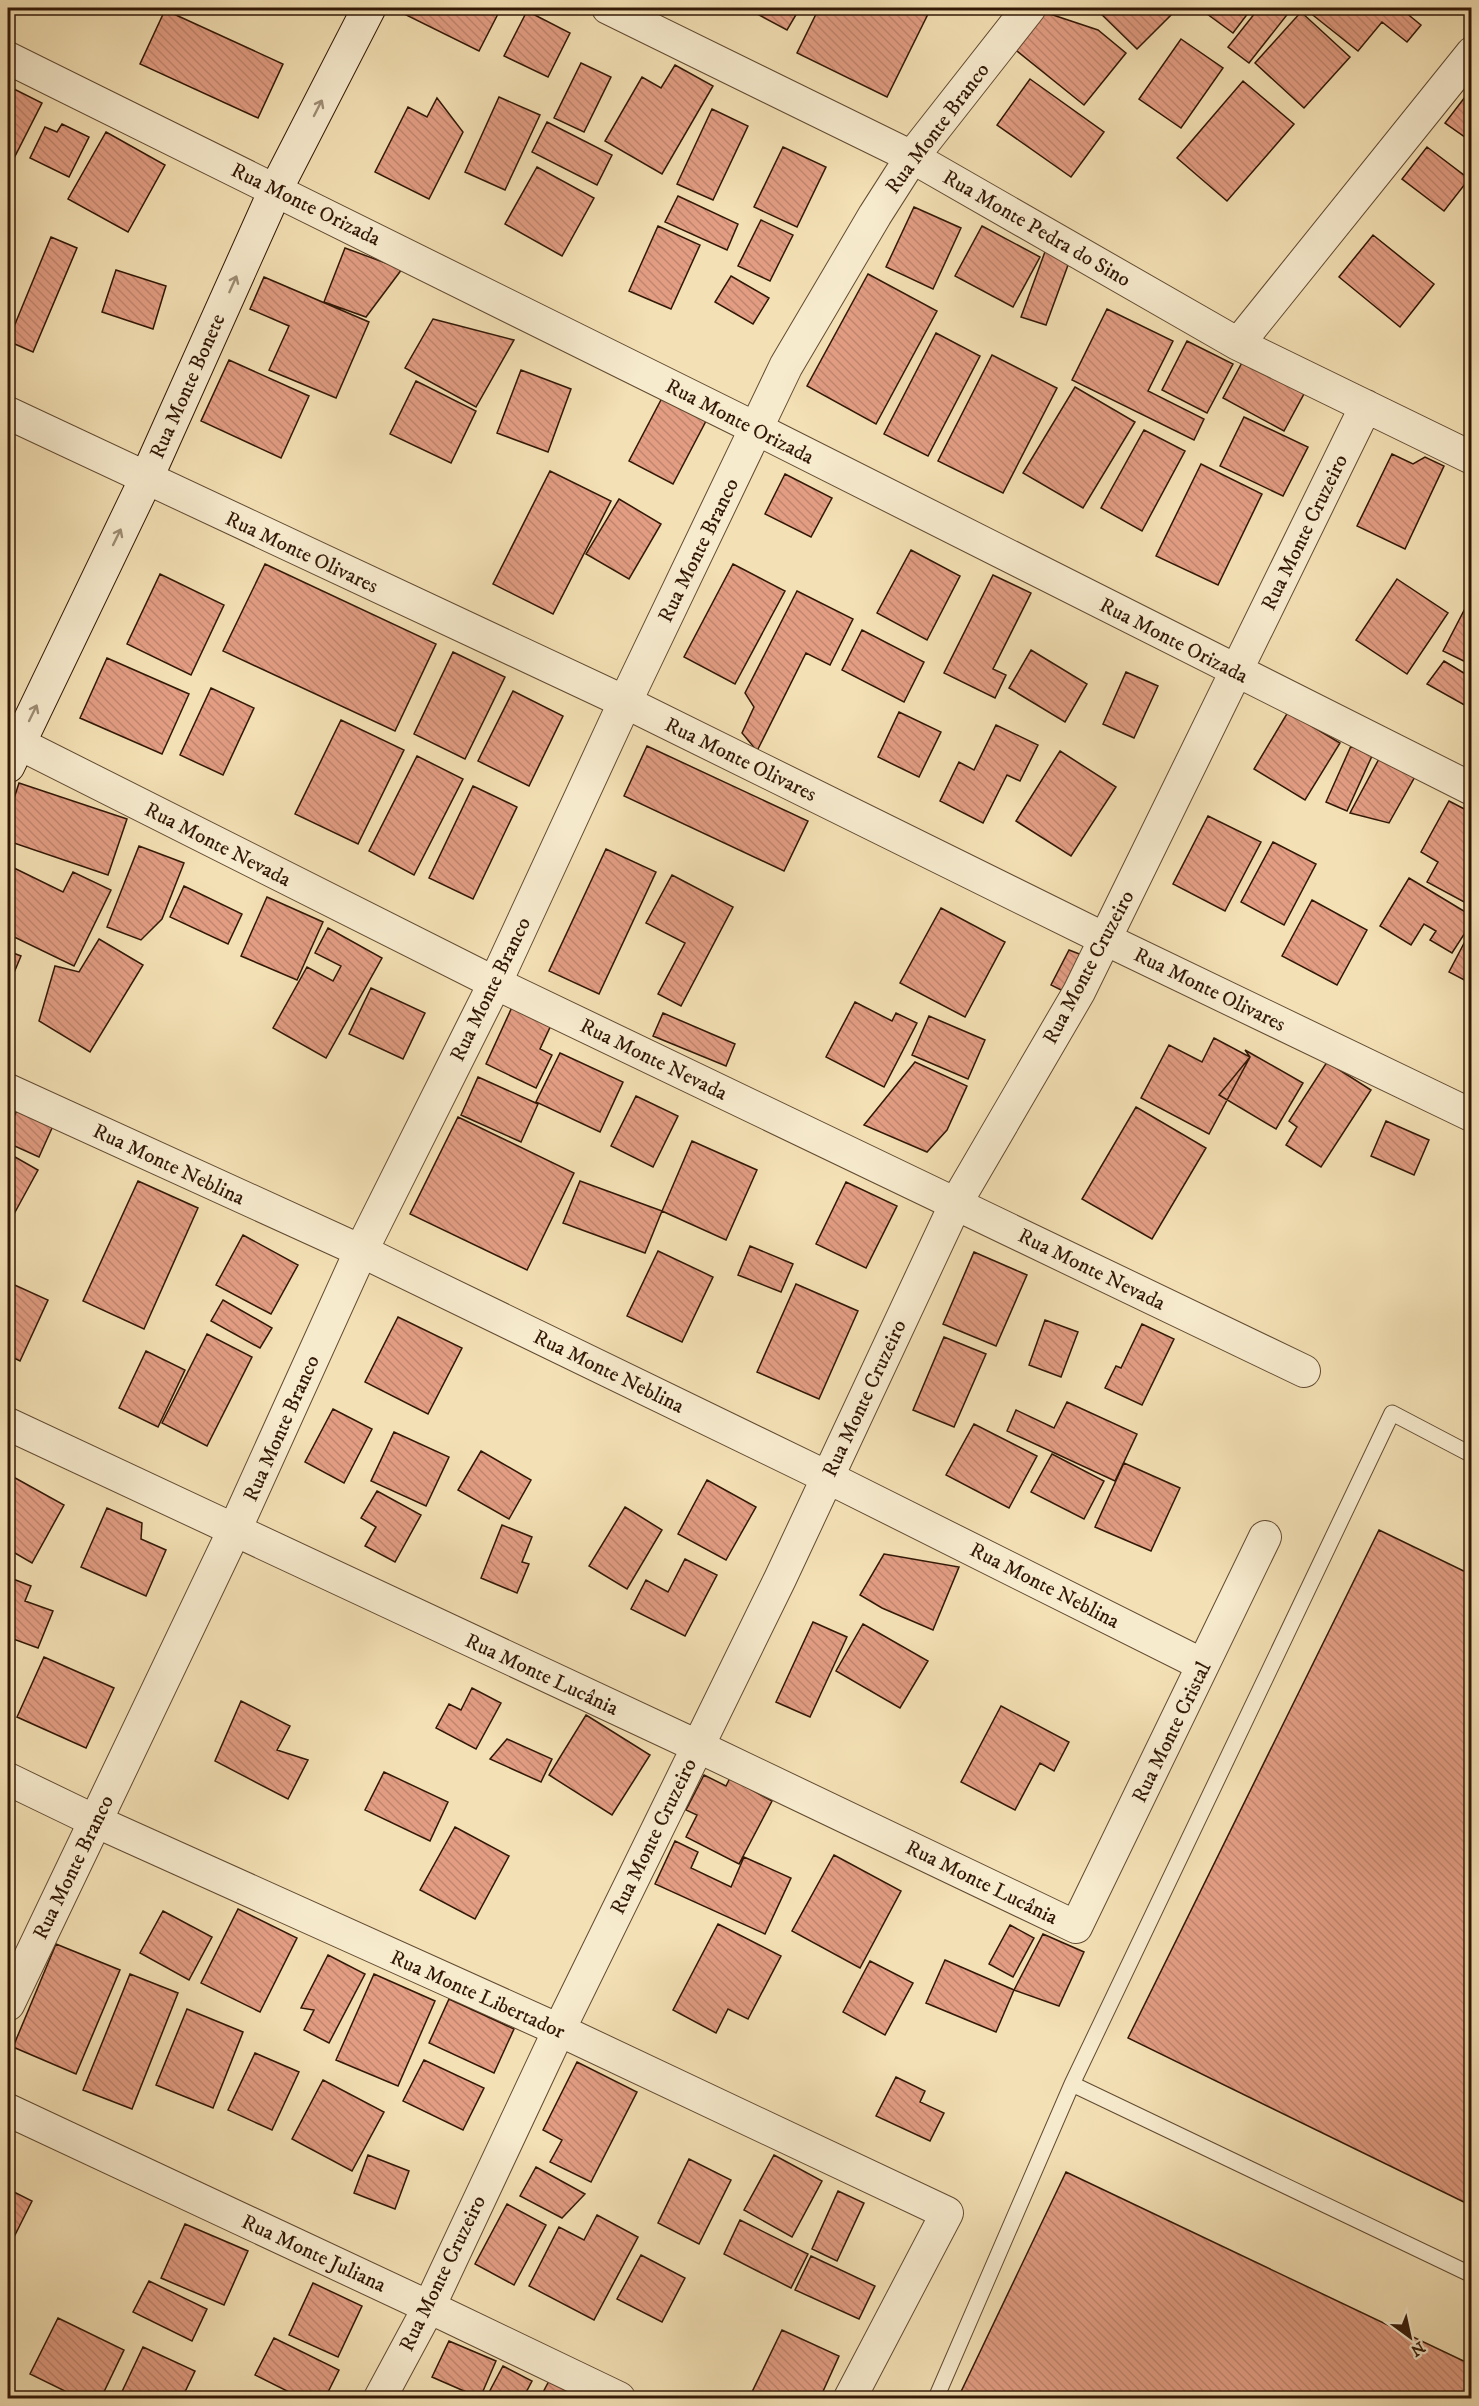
<svg xmlns="http://www.w3.org/2000/svg" width="1479" height="2406" font-family="'IM FELL DW Pica',serif">
	<style>
		.building { fill: url(#building-back-hatch); stroke: #321806; stroke-width: 1.5 }
		.lines { fill: none; stroke-linecap: round; stroke-linejoin: round }
		.service-casing { stroke: #624a32; stroke-width: 17 }
		.minor-casing { stroke: #624a32; stroke-width: 34 }
		.tertiary-casing { stroke: #624a32; stroke-width: 35 }
		.secondary-casing { stroke: #321806; stroke-width: 35 }
		.service { stroke: #f7ebce; stroke-width: 15 }
		.minor { stroke: #f7ebce; stroke-width: 32 }
		.tertiary { stroke: #f7ebce; stroke-width: 33 }
		.secondary { stroke: #f7ebce; stroke-width: 33 }
		.oneway { stroke: #9e8c74 }
		.labels { text-anchor: middle; stroke-width: 4.5; stroke-linejoin: round; paint-order: stroke }
		.street-label { font-size: 21px; fill: #321806; stroke: #f7ebce }
	</style>
	<defs>
		<pattern id="building-back-hatch" width="6" height="6" patternUnits="userSpaceOnUse" patternTransform="scale(1.5)"><rect width="6" height="6" fill="#e29d83"/><path d="M-1 5l2 2M0 0l6 6M5-1l2 2" fill="none" stroke="#c28670"/></pattern>
	</defs>
	<rect width="100%" height="100%" fill="#f3e0b4"/>
	<filter id="stains"><feTurbulence type="fractalNoise" baseFrequency=".00333" numOctaves="4"/><feColorMatrix values="0 0 0 0 .2 0 0 0 0 .09 0 0 0 0 .02 0 0 0 .5 -.17"/></filter>
	<radialGradient id="worn" r=".72"><stop offset=".6" stop-color="#630" stop-opacity="0"/><stop offset="1" stop-color="#630" stop-opacity=".3"/></radialGradient>
	<path class="building" d="M397 8H501L479 51 396 10Z
		M746 8H800L787 30Z
		M819 8H931L887 97 797 53Z
		M1095 8H1173L1176 10 1137 49Z
		M1199 8H1252L1233 33Z
		M1259 8H1285L1290 11 1249 63 1228 47Z
		M1313 8H1400L1421 25 1407 42 1382 22 1358 51 1309 12Z
		M165 10 283 64 258 118 140 64Z
		M527 11 570 33 548 77 504 56Z
		M1041 11 1098 30 1126 53 1084 105 1012 47Z
		M1301 12 1350 57 1304 108 1255 63Z
		M1181 39 1223 68 1181 128 1139 99Z
		M581 63 611 77 584 132 554 118Z
		M675 65 713 86 662 174 605 141 642 77 661 88Z
		M1030 79 1104 132 1071 177 997 125Z
		M1243 81 1294 124 1227 201 1177 158Z
		M8 86 42 103 11 164 8 163Z
		M499 97 540 115 505 190 465 172Z
		M1465 97 1472 101V142L1445 123Z
		M437 98 463 132 429 199 375 172 408 107 427 117Z
		M712 109 748 126 713 200 677 184Z
		M547 122 612 155 597 185 532 152Z
		M62 124 89 137 69 177 30 158 45 127 57 132Z
		M106 132 165 165 128 232 68 199Z
		M783 147 826 167 797 227 754 207Z
		M1427 147 1469 179 1444 211 1402 179Z
		M537 167 594 198 562 256 505 224Z
		M678 196 738 224 727 250 665 222Z
		M914 207 961 228 933 289 886 267Z
		M761 220 793 235 770 281 738 266Z
		M658 226 700 245 671 309 629 291Z
		M982 226 1040 257 1013 307 955 276Z
		M1373 235 1434 284 1400 327 1339 277Z
		M51 237 77 248 33 352 8 341Z
		M345 248 402 269 366 317 324 302Z
		M1046 249 1071 257 1046 325 1021 317Z
		M116 270 166 286 153 329 102 312Z
		M868 274 937 311 876 424 807 386Z
		M731 276 769 298 753 324 715 302Z
		M264 277 369 322 336 398 269 370 289 326 250 309Z
		M1107 309 1173 341 1148 391 1204 419 1194 440 1072 380Z
		M433 319 514 340 476 407 405 368Z
		M936 333 980 356 928 456 884 434Z
		M1187 341 1233 364 1207 413 1162 390Z
		M992 355 1057 388 1003 493 938 461Z
		M1244 359 1305 392 1284 431 1223 398Z
		M229 360 309 396 281 458 201 421Z
		M521 370 571 389 548 452 497 433Z
		M416 381 476 411 451 463 390 434Z
		M1075 387 1135 422 1083 508 1023 473Z
		M662 398 706 421 673 484 629 461Z
		M1244 417 1308 447 1283 496 1220 466Z
		M1144 430 1185 451 1142 531 1101 508Z
		M1392 454 1413 464 1425 457 1444 466 1405 549 1357 526Z
		M1201 464 1262 494 1218 585 1156 556Z
		M550 471 611 501 553 614 493 584Z
		M785 474 832 498 811 537 765 514Z
		M619 499 661 524 629 579 586 554Z
		M911 550 960 576 927 640 877 613Z
		M265 564 436 644 395 731 223 651Z
		M733 564 785 591 735 684 684 657Z
		M160 574 224 605 191 675 127 644Z
		M993 575 1031 593 993 669 1006 675 995 698 944 673Z
		M1397 579 1448 613 1407 674 1356 640Z
		M797 591 853 619 830 665 806 653 757 751 742 733 754 707 745 693Z
		M1471 597 1472 598V665L1443 651Z
		M862 630 924 662 904 702 842 670Z
		M1031 650 1087 684 1065 722 1009 688Z
		M453 652 505 677 465 759 414 734Z
		M107 658 189 694 162 754 80 718Z
		M1444 661 1472 678V700L1468 707 1427 684Z
		M1126 672 1158 686 1134 738 1103 724Z
		M211 688 254 708 223 775 180 755Z
		M513 691 563 716 529 786 478 761Z
		M899 712 941 732 919 777 878 757Z
		M1288 712 1340 743 1305 800 1254 769Z
		M341 720 404 750 358 844 295 814Z
		M996 725 1038 745 1020 781 1007 775 983 823 940 801 959 762 974 770Z
		M647 746 808 821 784 871 624 796Z
		M1351 746 1372 756 1347 811 1326 802Z
		M1060 751 1116 787 1071 856 1016 821Z
		M417 756 463 779 414 875 369 851Z
		M1380 757 1417 773 1389 823 1350 813Z
		M19 783 127 819 108 875 8 841V817Z
		M473 786 517 807 473 899 429 878Z
		M1449 801 1472 813V893L1466 903 1427 882 1438 862 1421 852Z
		M1208 816 1261 842 1225 911 1173 884Z
		M1273 842 1316 864 1284 925 1241 902Z
		M139 846 184 863 162 919 141 940 107 927Z
		M606 849 656 872 599 994 549 971Z
		M12 867 63 892 73 872 111 890 74 966 8 934V877Z
		M672 875 733 907 681 1006 658 994 685 943 646 923Z
		M1409 878 1472 916V922L1452 953 1430 940 1436 931 1424 924 1411 945 1380 926Z
		M184 886 242 914 228 944 170 917Z
		M267 897 323 922 297 980 241 956Z
		M1312 900 1367 930 1337 985 1282 956Z
		M941 908 1005 942 965 1017 900 983Z
		M328 928 382 958 326 1058 273 1028 307 967 333 981 341 966 315 953Z
		M1472 928V984L1449 972Z
		M99 939 143 965 90 1052 39 1021 55 966 79 972Z
		M1069 950 1082 955 1065 992 1051 985Z
		M8 951 21 956 8 987Z
		M371 988 425 1013 403 1059 349 1034Z
		M855 1002 892 1021 896 1013 917 1023 884 1087 826 1057Z
		M513 1005 552 1023 540 1049 552 1055 536 1088 486 1064Z
		M663 1013 735 1044 726 1066 653 1036Z
		M929 1016 985 1040 968 1079 912 1055Z
		M1214 1038 1250 1057 1209 1134 1141 1098 1169 1045 1202 1062Z
		M1245 1050 1303 1083 1276 1129 1219 1095 1250 1057Z
		M560 1053 623 1082 600 1132 536 1102Z
		M915 1062 967 1086 947 1130 927 1152 864 1125Z
		M1327 1062 1371 1090 1321 1167 1286 1145 1297 1127 1289 1121Z
		M478 1077 538 1104 521 1142 461 1115Z
		M636 1096 678 1116 653 1167 611 1146Z
		M1136 1107 1206 1148 1152 1239 1082 1199Z
		M17 1110 53 1126 39 1157 8 1143V1130Z
		M458 1117 574 1173 527 1270 410 1214Z
		M1386 1121 1429 1140 1414 1175 1371 1156Z
		M692 1141 757 1170 726 1240 662 1211Z
		M8 1153 38 1170 8 1225Z
		M138 1181 198 1208 144 1329 83 1301Z
		M580 1181 662 1211 645 1253 563 1223Z
		M846 1182 897 1206 866 1268 816 1244Z
		M243 1235 298 1265 271 1314 216 1285Z
		M750 1246 793 1264 781 1292 738 1275Z
		M658 1251 713 1277 682 1342 627 1316Z
		M974 1252 1027 1275 996 1346 943 1324Z
		M8 1282 48 1300 20 1361 8 1355Z
		M796 1284 858 1311 819 1399 757 1372Z
		M223 1300 272 1328 260 1348 211 1321Z
		M398 1317 462 1348 428 1414 365 1382Z
		M1045 1320 1078 1332 1061 1377 1029 1365Z
		M1142 1324 1174 1339 1142 1405 1105 1388 1116 1366 1121 1368Z
		M207 1334 252 1357 207 1446 162 1423Z
		M944 1337 986 1354 954 1427 913 1410Z
		M146 1351 185 1370 158 1427 119 1408Z
		M1067 1402 1137 1434 1115 1481 1007 1431 1016 1410 1054 1428Z
		M333 1409 372 1429 344 1483 305 1462Z
		M974 1424 1037 1456 1009 1508 946 1475Z
		M394 1432 449 1457 426 1506 371 1481Z
		M481 1451 531 1480 509 1519 458 1490Z
		M1052 1454 1104 1481 1084 1519 1031 1492Z
		M1124 1463 1180 1488 1151 1551 1095 1527Z
		M8 1474 64 1505 32 1563 8 1549Z
		M707 1480 756 1507 726 1560 678 1534Z
		M377 1491 421 1515 395 1562 365 1546 376 1527 361 1518Z
		M625 1507 662 1530 627 1589 589 1566Z
		M107 1508 142 1523 141 1539 166 1550 146 1596 81 1567Z
		M502 1525 532 1537 522 1562 529 1564 517 1593 481 1578Z
		M1379 1530 1472 1575V2206L1128 2038Z
		M884 1554 959 1567 933 1630 882 1608 860 1595Z
		M685 1559 717 1575 685 1636 631 1609 646 1580 668 1592Z
		M8 1577 31 1586 25 1601 53 1611 38 1648 8 1637V1639Z
		M813 1622 847 1637 810 1717 776 1702Z
		M863 1624 928 1661 900 1708 836 1671Z
		M44 1657 114 1688 86 1748 17 1717Z
		M472 1688 501 1703 476 1749 436 1728 449 1704 461 1710Z
		M241 1701 290 1726 277 1750 308 1760 288 1799 215 1761Z
		M1001 1706 1069 1742 1054 1771 1040 1763 1015 1810 961 1782Z
		M586 1715 650 1755 612 1815 549 1775Z
		M507 1739 552 1759 541 1782 490 1759Z
		M384 1772 448 1802 430 1841 365 1810Z
		M704 1775 726 1786 730 1778 772 1801 739 1864 686 1837 697 1815 686 1810Z
		M455 1827 509 1856 475 1919 420 1890Z
		M675 1841 698 1852 691 1868 731 1887 744 1857 791 1878 765 1934 655 1884Z
		M834 1855 901 1891 860 1968 792 1931Z
		M238 1909 297 1938 260 2012 201 1983Z
		M163 1911 212 1937 189 1980 140 1953Z
		M718 1924 781 1956 748 2019 728 2009 716 2033 673 2010Z
		M1010 1925 1034 1938 1013 1977 989 1964Z
		M1043 1934 1084 1952 1059 2006 1014 1990Z
		M56 1944 120 1970 76 2074 13 2047Z
		M328 1955 365 1974 329 2043 304 2030 314 2010 301 2008Z
		M945 1960 1014 1990 996 2032 926 2003Z
		M870 1961 913 1983 885 2035 843 2012Z
		M130 1974 178 1993 132 2109 83 2090Z
		M374 1974 435 2001 398 2086 336 2060Z
		M449 1999 514 2029 494 2073 429 2043Z
		M187 2009 243 2032 213 2108 156 2085Z
		M255 2053 299 2072 272 2130 228 2110Z
		M424 2060 484 2088 463 2130 403 2101Z
		M577 2062 637 2092 591 2182 550 2162 562 2140 543 2130Z
		M896 2077 925 2091 920 2102 944 2113 930 2141 876 2116Z
		M323 2080 384 2112 352 2171 292 2139Z
		M368 2155 409 2171 395 2209 354 2193Z
		M774 2155 822 2181 792 2237 744 2210Z
		M689 2159 731 2180 699 2244 658 2223Z
		M536 2167 585 2194 562 2218 520 2196Z
		M1066 2172 1472 2365V2398H958Z
		M8 2189 32 2201 8 2249Z
		M838 2191 864 2203 837 2261 812 2249Z
		M507 2204 546 2225 514 2285 475 2264Z
		M597 2215 638 2237 594 2320 529 2286 559 2227 584 2240Z
		M740 2220 808 2254 791 2288 724 2254Z
		M185 2224 248 2251 224 2305 161 2278Z
		M641 2255 685 2278 662 2322 617 2299Z
		M811 2256 875 2286 859 2319 795 2290Z
		M149 2281 207 2309 192 2341 133 2312Z
		M313 2283 362 2306 338 2357 289 2335Z
		M58 2318 124 2350 101 2398H79L30 2374Z
		M782 2330 839 2356 820 2398H765L752 2392Z
		M274 2338 339 2370 325 2398H301L255 2375Z
		M449 2341 496 2361 480 2398 432 2377Z
		M143 2347 195 2371 182 2398H119Z
		M503 2366 532 2381 523 2398H486Z
		M550 2379 588 2398H540Z"/>
	<g class="lines">
		<g class="service-casing">
			<path id="service" d="M1472 1455 1392 1413 1072 2084 1472 2275
				M936 2398 1072 2084"/>
		</g>
		<g class="minor-casing">
			<path id="minor" d="M608 8 912 157 1238 344 1472 458
				M8 58 757 429 1472 789
				M1238 344 1472 53
				M8 413 625 702 1105 939 1471 1115 1472 1113
				M8 738 495 983 1304 1371
				M8 1090 361 1251 827 1477 1203 1665
				M8 1424 697 1746 1076 1927 1265 1537
				M8 1779 95 1821 559 2030 947 2213 850 2398
				M8 2110 429 2307 619 2398
				M380 2398 429 2307 559 2030 780 1579 956 1203 1079 992 1366 406"/>
		</g>
		<g class="tertiary-casing">
			<path id="tertiary" d="M8 2004 234 1531 361 1251 495 983 625 702 786 366 875 215 912 157 1029 8"/>
		</g>
		<g class="secondary-casing">
			<path id="secondary" d="M8 766 146 479 276 189 369 8"/>
		</g>
		<use href="#service" class="service"/>
		<use href="#minor" class="minor"/>
		<use href="#tertiary" class="tertiary"/>
		<use href="#secondary" class="secondary"/>
	</g>
	<defs><path id="oneway-shaft" d="M-6 0H5M1.5-3L5.5 0L1.5 3" fill="none" stroke-width="1.6" stroke-linecap="round" stroke-linejoin="round" transform="scale(1.5)"/></defs>
	<g class="oneway">
		<use href="#oneway-shaft" transform="translate(318 108) rotate(-63)"/>
		<use href="#oneway-shaft" transform="translate(233 284) rotate(-66)"/>
		<use href="#oneway-shaft" transform="translate(117 537) rotate(-64)"/>
		<use href="#oneway-shaft" transform="translate(33 713) rotate(-64)"/>
	</g>
	<g class="labels">
		<g class="street-label">
			<text transform="translate(937 128) rotate(-53)" y="7">Rua Monte Branco</text>
			<text transform="translate(306 204) rotate(26)" y="7">Rua Monte Orizada</text>
			<text transform="translate(1037 228) rotate(30)" y="7">Rua Monte Pedra do Sino</text>
			<text transform="translate(187 386) rotate(-66)" y="7">Rua Monte Bonete</text>
			<text transform="translate(740 421) rotate(27)" y="7">Rua Monte Orizada</text>
			<text transform="translate(1304 532) rotate(-64)" y="7">Rua Monte Cruzeiro</text>
			<text transform="translate(698 550) rotate(-64)" y="7">Rua Monte Branco</text>
			<text transform="translate(302 552) rotate(25)" y="7">Rua Monte Olivares</text>
			<text transform="translate(1174 640) rotate(27)" y="7">Rua Monte Orizada</text>
			<text transform="translate(741 759) rotate(26)" y="7">Rua Monte Olivares</text>
			<text transform="translate(218 844) rotate(27)" y="7">Rua Monte Nevada</text>
			<text transform="translate(1088 967) rotate(-62)" y="7">Rua Monte Cruzeiro</text>
			<text transform="translate(490 989) rotate(-64)" y="7">Rua Monte Branco</text>
			<text transform="translate(1210 989) rotate(26)" y="7">Rua Monte Olivares</text>
			<text transform="translate(654 1059) rotate(26)" y="7">Rua Monte Nevada</text>
			<text transform="translate(169 1164) rotate(25)" y="7">Rua Monte Neblina</text>
			<text transform="translate(1092 1269) rotate(26)" y="7">Rua Monte Nevada</text>
			<text transform="translate(609 1371) rotate(26)" y="7">Rua Monte Neblina</text>
			<text transform="translate(864 1398) rotate(-65)" y="7">Rua Monte Cruzeiro</text>
			<text transform="translate(281 1428) rotate(-66)" y="7">Rua Monte Branco</text>
			<text transform="translate(1045 1585) rotate(27)" y="7">Rua Monte Neblina</text>
			<text transform="translate(542 1674) rotate(25)" y="7">Rua Monte Lucânia</text>
			<text transform="translate(1171 1732) rotate(-64)" y="7">Rua Monte Cristal</text>
			<text transform="translate(653 1836) rotate(-64)" y="7">Rua Monte Cruzeiro</text>
			<text transform="translate(73 1867) rotate(-64)" y="7">Rua Monte Branco</text>
			<text transform="translate(982 1882) rotate(26)" y="7">Rua Monte Lucânia</text>
			<text transform="translate(478 1994) rotate(24)" y="7">Rua Monte Libertador</text>
			<text transform="translate(314 2253) rotate(25)" y="7">Rua Monte Juliana</text>
			<text transform="translate(442 2273) rotate(-64)" y="7">Rua Monte Cruzeiro</text>
		</g>
	</g>
	<rect width="1479" height="2406" fill="none" stroke="#f3e0b4" stroke-width="30"/>
	<rect x="9" y="9" width="1461" height="2388" fill="none" stroke="#321806" stroke-width="3"/>
	<rect x="15" y="15" width="1449" height="2376" fill="none" stroke="#321806" stroke-width="1.5"/>
	<g transform="translate(1410 2337) rotate(147)" stroke="#f7ebce" stroke-width="4.5" paint-order="stroke">
	<path d="M0-4.5L10 22L0 15L-10 22Z" fill="#321806"/>
	<text y="-9" font-size="16" font-weight="bold" text-anchor="middle" fill="#321806">N</text>
	</g>
	<rect width="100%" height="100%" filter="url(#stains)"/>
	<rect width="100%" height="100%" fill="url(#worn)"/>
</svg>
